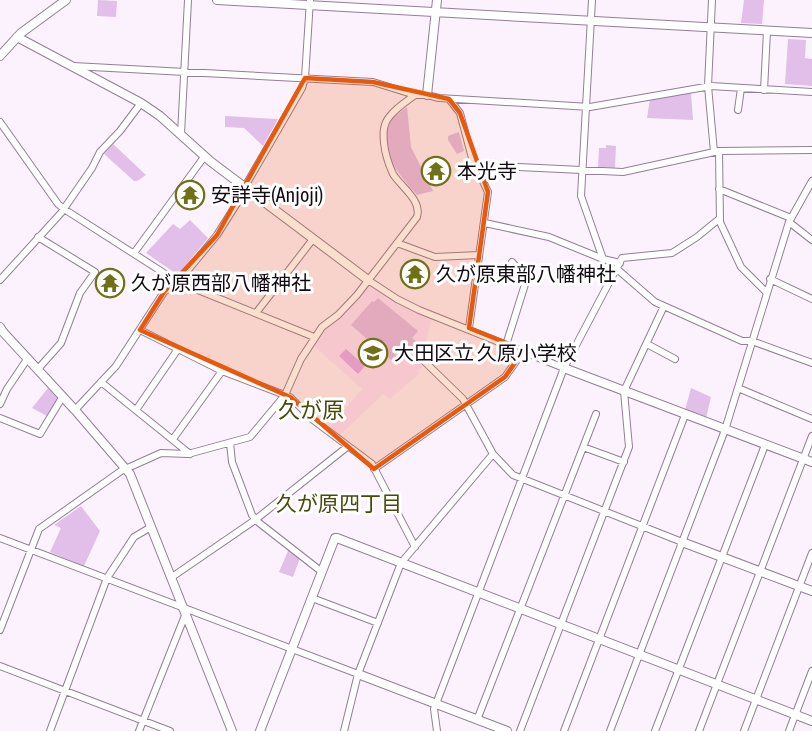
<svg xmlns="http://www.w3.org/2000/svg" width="812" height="731" font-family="'Asap Condensed','Noto Sans JP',sans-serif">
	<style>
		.built { fill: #fae4ff }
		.green { fill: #e2bfe9 }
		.water { fill: #e5acf0 }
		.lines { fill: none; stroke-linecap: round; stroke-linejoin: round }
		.minor-casing { stroke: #937e97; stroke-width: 8 }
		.tertiary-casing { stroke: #937e97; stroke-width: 10 }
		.minor { stroke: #fff; stroke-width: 6 }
		.tertiary { stroke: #fff; stroke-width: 8 }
		.marked { fill: #e8590c; fill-opacity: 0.2; stroke: #e8590c; stroke-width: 4.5; stroke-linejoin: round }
		.labels { text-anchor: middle; stroke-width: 6; stroke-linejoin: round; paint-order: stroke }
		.poi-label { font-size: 20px; fill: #120a13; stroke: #fff; text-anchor: start }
		.neighbourhood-label { font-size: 21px; fill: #48490a; stroke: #fff }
		.quarter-label { font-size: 22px; fill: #48490a; stroke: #fff }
	</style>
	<rect width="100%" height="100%" fill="#fcf2fd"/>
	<path class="built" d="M372 283 432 317 421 364 423 366 418 371 420 373 390 399 383 394 339 436 329 428 362 389 313 345 322 331 346 311 368 284Z"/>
	<path class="green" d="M98 0 117 1 116 17 97 16Z
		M744 0H764L762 24 741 23Z
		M788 39 806 40 805 58 812 59V86L785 84Z
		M691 93 693 120 647 118 650 99Z
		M407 107 411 147 433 191 417 195C399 175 374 147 392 120 395 115 402 111 407 107Z
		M225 116 278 119 263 146 244 128 225 127Z
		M459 132 464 151 457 154 448 140V136Z
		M113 144 146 175 137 181H134L104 154Z
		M606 145 616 146 615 168 598 167 599 148H606Z
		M190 220 208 238 178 275 146 253 173 224 180 229Z
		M378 298 418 331 412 338 418 343 409 353 402 348 391 360 351 325 372 301 374 302Z
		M48 388 58 399 47 416 32 408Z
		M691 388 711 397 706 418 685 410Z
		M81 506 100 531 84 566 50 552 61 528 54 525Z
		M291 550 300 558 293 577 279 572 288 551Z"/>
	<path class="water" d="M346 349 365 366 358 374 339 356Z"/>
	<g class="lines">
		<g class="minor-casing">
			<path id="minor" d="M592 0 581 196 603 259
				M712 0 708 86 714 152
				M73 66 373 82 415 95H427L439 98 590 107 711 86 812 92
				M764 90 767 31
				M449 99 460 113 472 158 488 192 469 328
				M738 110 741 88
				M0 122 58 204 64 209 178 282 314 337
				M181 134 188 0
				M719 151 720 222 741 267 766 292
				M476 165 623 172 719 151 812 150
				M719 189 791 218
				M789 222 812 240
				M485 223 549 237 603 259 620 263
				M38 237 95 272 80 293 61 343 38 369
				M397 243 435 257 479 255
				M134 253 204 157
				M617 269 655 302 742 341H752L812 363
				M770 279 812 299
				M0 280 61 213 92 168 100 152 120 131 141 103
				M368 280 397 299 419 310 564 368
				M256 313 313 239
				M140 330 222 371 290 397 312 419 372 464 415 547
				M647 344 675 359
				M506 345 527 278 512 262
				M424 361 463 399 493 454 513 475 682 542
				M101 382 190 454
				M738 388 812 419
				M0 404 7 389 28 358
				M75 410 116 366 164 292 178 282 217 235 246 189 247 183 302 88 305 78 310 0
				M136 410 178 349
				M0 418 40 434 63 396
				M173 439 222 371
				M230 443 232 462 252 515 258 522 322 572
				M583 447 624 462
				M374 469 505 377 524 350
				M0 538 358 674
				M172 577 255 520 347 447
				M312 598 378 623
				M0 630 39 529 121 471 161 453 188 454 250 437 285 395 301 359 322 327 338 315 357 295 417 217C422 200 401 187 393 174 388 163 385 154 384 143 383 133 383 124 390 116 396 108 407 101 415 95
				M0 666 170 731
				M477 720 596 414
				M50 731 107 578 134 537 151 527
				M139 731 186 613
				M344 731 358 674 401 563 493 454
				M437 731 434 709 436 704 564 368 622 258 672 253 697 237 719 219
				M520 731 624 460 629 447 624 391 664 306
				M564 731 685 415
				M610 731 725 430 789 222 812 181
				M655 731 765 445
				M699 731 812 436
				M744 731 812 553
				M789 731 812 671"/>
		</g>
		<g class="tertiary-casing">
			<path id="tertiary" d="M217 0 812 33
				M17 37 141 103 160 116 210 161 368 280
				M0 56 21 33 66 0
				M427 95 437 0
				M0 327 3 332 75 410 130 474 232 731
				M564 368 812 462
				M682 542 812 591
				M358 674 507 731
				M260 731 335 538H337L812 721"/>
		</g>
		<use href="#minor" class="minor"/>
		<use href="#tertiary" class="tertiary"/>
	</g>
	<path class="marked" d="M305 78 373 82 449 99 460 113 488 192 469 328 524 350 505 377 374 469 290 397 140 330 164 292 217 235Z"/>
	<defs>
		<g id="temple-ring" transform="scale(1.5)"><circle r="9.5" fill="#fff" stroke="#707116" stroke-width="1.5"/><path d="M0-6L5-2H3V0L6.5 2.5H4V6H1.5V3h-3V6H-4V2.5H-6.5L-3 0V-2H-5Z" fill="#707116"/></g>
		<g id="school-ring" transform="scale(1.5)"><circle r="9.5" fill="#fff" stroke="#707116" stroke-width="1.5"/><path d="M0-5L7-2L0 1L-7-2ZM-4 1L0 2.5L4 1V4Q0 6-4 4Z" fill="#707116"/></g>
	</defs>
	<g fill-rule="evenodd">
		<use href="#temple-ring" x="436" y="171"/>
		<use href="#temple-ring" x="190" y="195"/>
		<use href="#temple-ring" x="415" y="274"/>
		<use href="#temple-ring" x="110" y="283"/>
		<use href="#school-ring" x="373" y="353"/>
	</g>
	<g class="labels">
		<g class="poi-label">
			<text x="457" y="178">本光寺</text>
			<text x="211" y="202">安詳寺(Anjoji)</text>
			<text x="436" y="281">久が原東部八幡神社</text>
			<text x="131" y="290">久が原西部八幡神社</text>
			<text x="394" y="360">大田区立 久原小学校</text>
		</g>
		<g class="neighbourhood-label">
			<text x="339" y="511">久が原四丁目</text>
		</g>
		<g class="quarter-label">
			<text x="311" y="418">久が原</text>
		</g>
	</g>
</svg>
